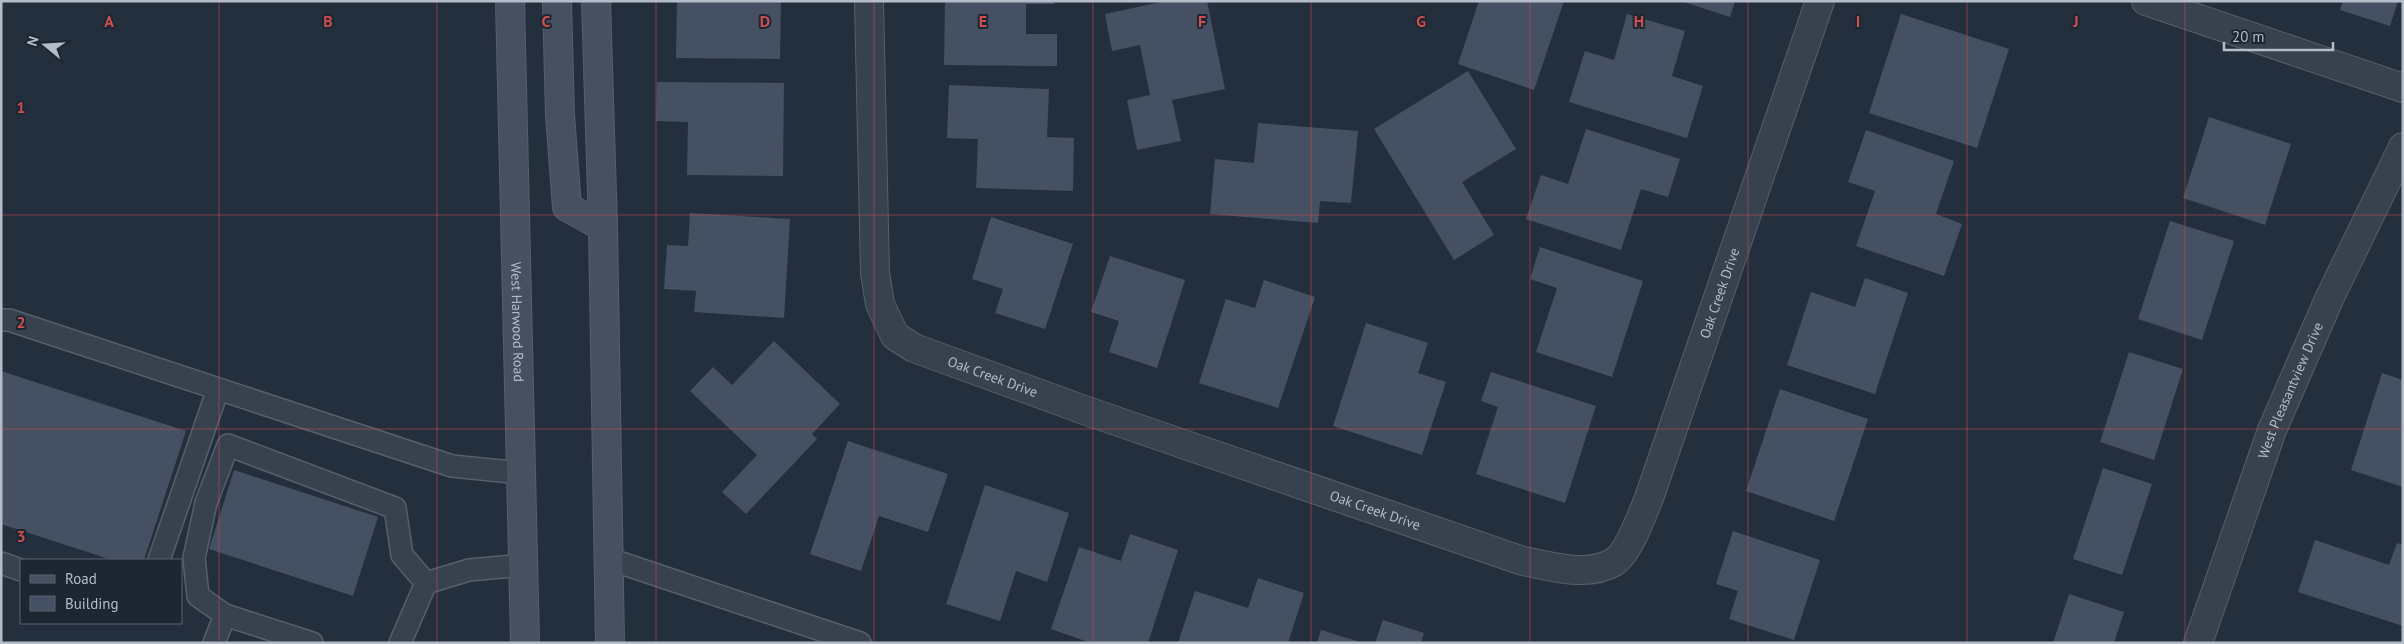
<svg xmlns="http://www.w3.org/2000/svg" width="2404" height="644" font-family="'PT Sans',sans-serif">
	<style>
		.building { fill: #455162 }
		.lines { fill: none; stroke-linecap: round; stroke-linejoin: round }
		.lane-casing { stroke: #565f6c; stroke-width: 24 }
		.street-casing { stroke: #565f6c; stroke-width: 30 }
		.secondary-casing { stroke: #565f6c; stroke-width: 30 }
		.lane { stroke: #38414e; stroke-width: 21 }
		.street { stroke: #38414e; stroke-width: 28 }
		.secondary { stroke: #465061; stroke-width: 28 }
		.grid { fill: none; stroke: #ce4d50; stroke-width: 1; stroke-opacity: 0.55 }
		.labels { text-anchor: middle; stroke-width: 4; stroke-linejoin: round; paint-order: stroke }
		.street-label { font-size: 14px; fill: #b4bcc9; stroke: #1d2633 }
		.grid-label { font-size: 16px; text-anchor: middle; font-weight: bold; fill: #ce4d50; stroke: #1d2633; stroke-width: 4; stroke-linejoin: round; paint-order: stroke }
	</style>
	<rect width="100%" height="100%" fill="#242f3e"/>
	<path class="building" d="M677 1H781L780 59 676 58Z
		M945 1H1054V4H1026V34H1057V66L944 65Z
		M1166 1H1207L1225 89 1172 100 1181 141 1137 150 1127 100 1150 95 1140 45 1112 51 1105 14Z
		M1479 1H1564L1534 90 1458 64Z
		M1681 1H1735L1730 17Z
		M2343 1H2398L2390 26 2340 10Z
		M1627 14 1685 31 1672 76 1703 86 1687 138 1569 102 1585 51 1614 60Z
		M1901 14 2009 49 1977 148 1869 113Z
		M1468 71 1516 149 1462 182 1494 235 1454 260 1374 129Z
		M657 82 784 83 783 176 687 175 688 122 656 121Z
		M949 85 1049 89 1047 137 1074 138 1073 191 976 188 978 139 947 138Z
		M2209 117 2291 144 2265 225 2183 198Z
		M1258 123 1358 131 1351 203 1320 201 1318 223 1210 214 1215 159 1254 163Z
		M1586 129 1680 159 1668 197 1641 189 1621 250 1526 219 1541 175 1568 184Z
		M1866 130 1954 161 1936 214 1962 224 1944 276 1856 246 1875 191 1848 182Z
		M690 213 790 219 784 318 694 312 696 291 664 289 667 245 688 246Z
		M991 217 1073 244 1045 329 995 313 1003 289 972 279Z
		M2170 221 2234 241 2202 340 2138 319Z
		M1540 247 1643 281 1612 377 1536 352 1557 288 1530 279Z
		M1110 256 1185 280 1157 368 1109 352 1119 321 1091 312Z
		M1865 278 1908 293 1875 394 1787 365 1811 292 1855 307Z
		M1264 280 1315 297 1278 408 1199 383 1226 299 1255 308Z
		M1366 323 1428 343 1418 373 1446 382 1422 455 1333 426Z
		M774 341 840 404 812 434 817 439 746 514 722 492 757 455 690 391 713 367 732 385Z
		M2129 352 2183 369 2154 460 2100 442Z
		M1 371 186 431 144 560H112L1 524Z
		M1491 372 1596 406 1565 503 1476 474 1498 407 1481 401Z
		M2382 373 2403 380V487L2351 470Z
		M1780 389 1868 419 1834 521 1746 491Z
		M848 441 948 474 928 532 879 516 861 571 810 554Z
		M2103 468 2152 484 2122 575 2073 559Z
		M234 470 378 517 353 596 209 549Z
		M985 485 1069 513 1047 582 1016 571 1000 621 946 604Z
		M1733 531 1820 560 1794 640 1729 619 1738 591 1716 584Z
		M1130 534 1178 550 1148 643H1091L1051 629 1079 547 1121 561Z
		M2315 540 2389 565 2397 543 2403 545V626L2298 592Z
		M1258 578 1304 593 1288 643H1178L1195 591 1248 608Z
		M2069 594 2124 612 2114 643H2053Z
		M1383 620 1424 633 1421 643H1375Z
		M1321 630 1360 642V643H1317Z"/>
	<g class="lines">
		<g class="lane-casing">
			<path id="lane" d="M1 320H9L452 466 521 473
				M609 559 860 643
				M159 560 218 389
				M1 563 21 570
				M225 615 198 596 194 558 206 503 228 445 395 508 402 555 426 583
				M214 643 225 615 312 643
				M400 643 426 583 469 570 523 565"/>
		</g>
		<g class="street-casing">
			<g id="street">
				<path id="s1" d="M869 1 875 273 880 304 895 336 914 348 1087 411 1523 561C1551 566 1587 578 1614 562 1629 553 1642 514 1649 498L1820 1"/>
				<path d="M2146 1 2403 88"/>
				<path id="s2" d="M2198 643 2272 430 2330 297 2403 147"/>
			</g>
		</g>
		<g class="secondary-casing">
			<g id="secondary">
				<path id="s3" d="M510 1 525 643"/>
				<path d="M557 1 560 115 567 207 603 227"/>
				<path d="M596 1 603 227 610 643"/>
			</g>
		</g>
		<use href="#lane" class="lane"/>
		<use href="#street" class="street"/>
		<use href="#secondary" class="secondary"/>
	</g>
	<path class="grid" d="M219 1V643M437 1V643M656 1V643M874 1V643M1093 1V643M1311 1V643M1530 1V643M1748 1V643M1967 1V643M2185 1V643M1 215H2403M1 429H2403"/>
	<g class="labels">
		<g class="street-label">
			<text dy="5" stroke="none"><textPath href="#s1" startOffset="1390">Oak Creek Drive</textPath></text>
			<text dy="5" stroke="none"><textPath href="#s3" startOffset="321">West Harwood Road</textPath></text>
			<text dy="5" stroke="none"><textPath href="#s1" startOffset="445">Oak Creek Drive</textPath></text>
			<text dy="5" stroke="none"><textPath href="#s2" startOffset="269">West Pleasantview Drive</textPath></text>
			<text dy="5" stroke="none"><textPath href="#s1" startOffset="850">Oak Creek Drive</textPath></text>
		</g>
	</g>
	<g class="grid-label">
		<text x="109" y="27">A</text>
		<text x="328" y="27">B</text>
		<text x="546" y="27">C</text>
		<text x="765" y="27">D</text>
		<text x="983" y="27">E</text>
		<text x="1202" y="27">F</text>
		<text x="1421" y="27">G</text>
		<text x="1639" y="27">H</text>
		<text x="1858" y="27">I</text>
		<text x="2076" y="27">J</text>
		<text x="21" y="113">1</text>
		<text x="21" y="328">2</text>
		<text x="21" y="542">3</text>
	</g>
	<rect width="2404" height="644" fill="none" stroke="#b4bcc9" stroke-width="5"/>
	<rect x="20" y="559" width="162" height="65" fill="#1d2633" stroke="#59626f"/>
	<rect x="30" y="575" width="25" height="8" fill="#465061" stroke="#59626f"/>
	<text x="65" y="584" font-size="15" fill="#b4bcc9">Road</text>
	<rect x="30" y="596" width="25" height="15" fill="#455162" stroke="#59626f"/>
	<text x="65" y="609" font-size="15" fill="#b4bcc9">Building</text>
	<g transform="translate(45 45) rotate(288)" stroke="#1d2633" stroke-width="4" paint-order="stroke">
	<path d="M0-4L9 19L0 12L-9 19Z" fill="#b4bcc9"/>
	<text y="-8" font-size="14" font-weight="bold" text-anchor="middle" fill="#b4bcc9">N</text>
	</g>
	<path d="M2224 42v8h109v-8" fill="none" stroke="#b4bcc9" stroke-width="2.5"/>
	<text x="2232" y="42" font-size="15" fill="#b4bcc9" stroke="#1d2633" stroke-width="4" paint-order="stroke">20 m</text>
</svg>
